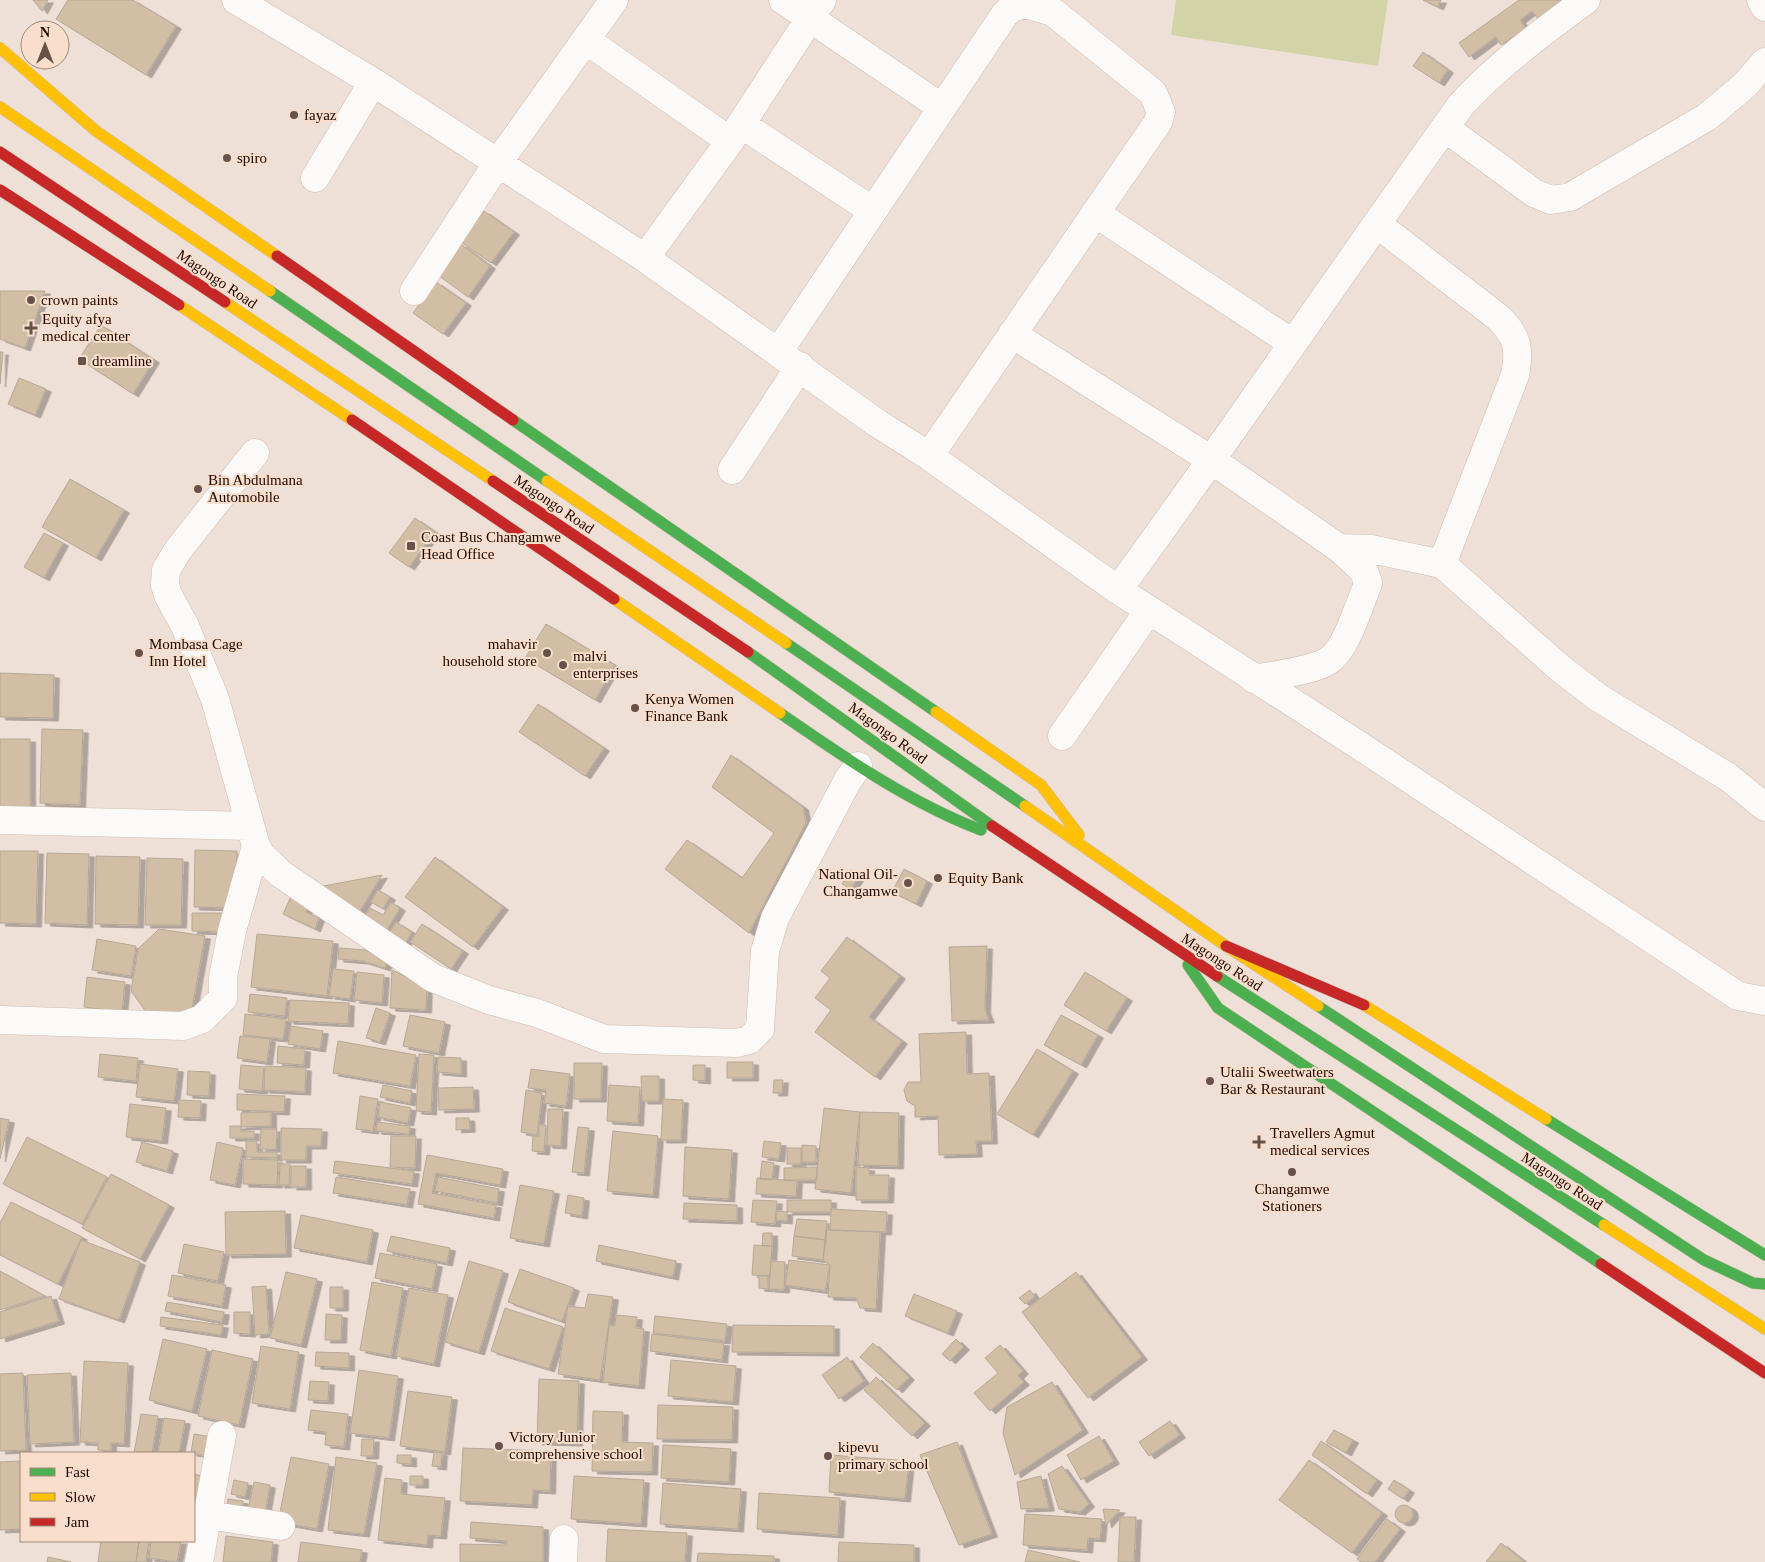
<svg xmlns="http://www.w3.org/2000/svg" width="1765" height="1562" font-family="'Times New Roman',serif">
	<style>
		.green { fill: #d2d4a7 }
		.building { fill: #d1bea4; stroke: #b6a897; filter: url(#shadow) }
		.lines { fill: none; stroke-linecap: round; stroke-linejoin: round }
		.street-casing { stroke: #d0bcb0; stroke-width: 29 }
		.fast-casing { stroke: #d0bcb0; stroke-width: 12 }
		.slow-casing { stroke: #d0bcb0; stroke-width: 12 }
		.jam-casing { stroke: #d0bcb0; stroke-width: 12 }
		.street { stroke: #fcfaf9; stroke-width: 28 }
		.fast { stroke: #4caf50; stroke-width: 11 }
		.slow { stroke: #ffc107; stroke-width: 11 }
		.jam { stroke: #c62828; stroke-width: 11 }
		.poi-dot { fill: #66524b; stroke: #f9decb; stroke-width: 2 }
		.labels { text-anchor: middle; stroke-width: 4; stroke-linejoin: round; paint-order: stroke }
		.poi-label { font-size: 15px; fill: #1c0600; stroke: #f9decb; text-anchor: start }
		.street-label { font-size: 15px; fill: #1c0600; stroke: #f9decb }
	</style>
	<defs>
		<filter id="shadow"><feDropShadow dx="5.5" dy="3" stdDeviation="0" flood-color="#0004"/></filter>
	</defs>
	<rect width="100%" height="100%" fill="#eee0d6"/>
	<path class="green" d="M1176 0H1388L1378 66 1171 35Z"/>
	<path class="building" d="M33 0H48L42 11Z
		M68 0H133L176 26 146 75 56 19Z
		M1423 0H1441L1438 7Z
		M1519 0H1565L1539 20 1532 11 1520 20 1526 29 1501 45 1496 37 1469 57 1459 43Z
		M1423 52 1448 70 1439 83 1413 66Z
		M484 211 514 232 491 263 461 242Z
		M461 244 490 266 468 297 438 275Z
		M436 282 466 303 443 334 413 313Z
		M0 291H45L25 348 0 339Z
		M101 325 154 360 133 394 79 359Z
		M0 352H3L0 384Z
		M19 378 46 389 35 415 8 404Z
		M70 479 124 510 96 558 42 527Z
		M415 518 435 532 409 567 389 553Z
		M44 533 63 543 44 578 24 567Z
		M546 624 615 665 595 700 525 658Z
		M0 673 54 675 53 718 0 717Z
		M538 704 604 748 585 776 519 732Z
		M42 729 83 730 80 805 40 803Z
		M0 739H30V808H0Z
		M731 755 803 807 806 823 749 933 665 869 687 840 742 878 774 833 712 787Z
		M195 850 237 851 235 908 194 907Z
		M0 851H38L36 924 0 923Z
		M47 853 89 854 87 925 45 923Z
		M96 856 140 857 138 925 95 924Z
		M435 857 503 907 473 947 405 897Z
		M147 858 183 859 181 925H145Z
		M904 869 927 881 916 904 892 892Z
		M851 870 860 875 851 889 842 884Z
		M382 875 355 919 313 888Z
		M378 890 390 897 383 909 371 902Z
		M293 892 311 900 306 912 319 918 315 929 283 914Z
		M391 902 400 908 382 938 360 925 370 908 383 915Z
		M192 913H226L225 932 192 931Z
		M396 922 412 932 401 951 384 941Z
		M422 924 463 951 451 969 410 942Z
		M159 929 205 936 190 1020 149 1016 131 991 138 949Z
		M257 934 333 941 327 996 251 987Z
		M847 937 900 976 869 1017 902 1041 875 1077 815 1032 831 1010 815 998 830 978 821 971Z
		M97 939 136 946 131 976 92 970Z
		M987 946 985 1010 989 1020 952 1021 949 947Z
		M339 948 365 950 388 960 385 968 363 961 338 959Z
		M333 969 354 971 350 999 329 996Z
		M392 970 427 987 426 1010 390 1008Z
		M357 972 384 975 382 1003 354 1000Z
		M1085 972 1127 998 1106 1031 1064 1005Z
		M87 977 125 982 122 1012 84 1007Z
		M250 994 287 998 285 1016 248 1012Z
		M290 1000 349 1003 348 1024 288 1021Z
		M376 1008 390 1013 380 1042 366 1038Z
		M245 1014 286 1019 283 1039 243 1035Z
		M410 1015 445 1022 439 1053 403 1046Z
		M1061 1015 1098 1035 1081 1065 1044 1045Z
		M291 1026 323 1031 320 1049 288 1044Z
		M966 1032 967 1074 989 1073 992 1141H976L977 1154 939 1155 938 1116 915 1117V1106L907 1101 904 1090 908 1082H921L919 1034Z
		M240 1036 270 1039 267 1062 237 1058Z
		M338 1041 416 1055 410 1086 333 1073Z
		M278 1046 305 1049 304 1065 277 1063Z
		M1037 1049 1073 1071 1033 1135 997 1114Z
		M100 1054 138 1058 136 1081 98 1077Z
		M419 1054 434 1055 431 1112 416 1111Z
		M438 1057 461 1058V1074L437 1072Z
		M727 1062H753V1078H727Z
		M574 1063H602L601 1099H574Z
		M140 1064 178 1069 174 1101 136 1097Z
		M241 1065 264 1067 262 1091 239 1089Z
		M693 1065H705V1081L693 1080Z
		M265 1066 306 1068 305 1092 264 1090Z
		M531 1069 570 1074 566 1106 544 1103 546 1090 528 1088Z
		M188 1071 210 1072 209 1096 187 1095Z
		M641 1076H659V1101H642Z
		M774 1080H783L782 1093H773Z
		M383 1085 412 1091 410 1103 380 1097Z
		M609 1085 640 1087 638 1123 607 1121Z
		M473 1087 474 1109 439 1110 438 1088Z
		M526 1090 542 1093 537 1135 521 1132Z
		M237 1094 285 1096 284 1112 237 1110Z
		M360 1096 378 1099 373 1131 356 1129Z
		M663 1099 683 1100 681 1140H661Z
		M179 1100 201 1101 200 1118 178 1117Z
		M380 1102 411 1108 408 1123 378 1117Z
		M130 1104 166 1108 162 1141 126 1137Z
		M824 1108 860 1112 851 1193 815 1189Z
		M548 1109H563L561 1146 547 1145Z
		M271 1112V1126L241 1127V1113Z
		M860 1112 899 1113 898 1166 858 1165Z
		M0 1118 9 1120 0 1159Z
		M456 1118H469L470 1129 456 1130Z
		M377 1122 410 1126 409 1134 376 1131Z
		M539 1125H546L544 1152 532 1151 533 1136H539Z
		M230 1126H241V1131H254V1138H230Z
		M578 1127 589 1128 584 1173 572 1172Z
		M281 1128 322 1129 321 1146H306V1160H281Z
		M261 1129H277L276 1149H260Z
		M613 1131 658 1136 653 1195 607 1191Z
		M391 1136H416L415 1168 390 1167Z
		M27 1137 107 1177 82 1224 3 1184Z
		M246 1141H257V1152H277V1158L246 1157Z
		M764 1141 781 1143 779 1159 762 1157Z
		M142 1142 173 1151 167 1171 136 1162Z
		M217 1142 243 1148 235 1185 210 1180Z
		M802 1145 816 1146V1162H802Z
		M685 1147 732 1150 729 1199 683 1196Z
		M787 1148H801V1164H787Z
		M427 1155 503 1169 500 1185 436 1173 432 1193 496 1205 494 1218 418 1204Z
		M243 1159 278 1160 277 1185 243 1184Z
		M335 1161 414 1171 412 1184 333 1173Z
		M762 1161 774 1163 772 1180 760 1179Z
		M280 1164H290L289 1185H279Z
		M291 1166H306V1187H291Z
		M817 1167V1180H784V1168Z
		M856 1167 869 1168V1175H889L888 1200H856Z
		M111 1174 169 1205 140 1259 82 1228Z
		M336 1177 410 1189 407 1205 333 1193Z
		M438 1177 499 1189 497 1203 435 1191Z
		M757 1178 797 1181 796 1196 756 1194Z
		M520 1185 554 1191 544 1244 510 1238Z
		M568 1195 584 1198 582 1216 565 1213Z
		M753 1200 777 1201 775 1224 751 1222Z
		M787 1200H831V1212H787Z
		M11 1202 82 1237 58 1284 0 1255V1223Z
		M684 1203 737 1205V1221L683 1219Z
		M831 1209 887 1212 886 1232 830 1230Z
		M285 1211 286 1254 226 1255 225 1212Z
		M777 1211 787 1212V1221L776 1220Z
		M301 1215 373 1230 367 1262 294 1248Z
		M797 1219 827 1221 826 1240 794 1236Z
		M826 1230 880 1232 876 1309 860 1308 856 1298 828 1297 830 1265 823 1260Z
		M763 1233H772V1246H762Z
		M391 1236 450 1248 447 1263 387 1251Z
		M794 1236 826 1240 823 1260 792 1256Z
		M81 1240 140 1262 119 1320 59 1299Z
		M184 1244 224 1252 218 1281 178 1273Z
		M599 1245 676 1261 673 1277 596 1261Z
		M754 1245 772 1246 770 1276 752 1275Z
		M380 1253 437 1264 432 1289 375 1278Z
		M789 1260 830 1265 825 1291 785 1285Z
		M469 1261 503 1271 479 1352 445 1342Z
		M771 1261 785 1262 784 1290 769 1289Z
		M520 1269 574 1288 562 1321 508 1302Z
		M0 1271 45 1296 0 1310Z
		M286 1272 317 1279 301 1345 270 1338Z
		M1076 1272 1142 1357 1088 1398 1022 1312Z
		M172 1275 226 1285 222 1306 168 1296Z
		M759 1276H768V1289L759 1288Z
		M372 1282 403 1288 391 1356 360 1350Z
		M266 1286 269 1334 255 1335 252 1287Z
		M330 1287H343V1308H330Z
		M409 1288 448 1295 434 1364 396 1356Z
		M1030 1290 1035 1297 1025 1304 1019 1298Z
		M588 1294 613 1297 600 1380 558 1374 568 1306 585 1308Z
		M914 1294 957 1311 948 1333 905 1316Z
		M51 1296 59 1321 0 1339V1312Z
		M167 1302 224 1312 222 1322 165 1311Z
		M505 1308 563 1327 549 1369 491 1351Z
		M234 1312H250V1334L234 1333Z
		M326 1314 342 1315 341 1340H325Z
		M616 1315 637 1317 636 1328 644 1329 639 1386 603 1382 609 1325 615 1326Z
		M655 1316 727 1324 725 1341 653 1333Z
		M161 1317 223 1325 221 1335 160 1326Z
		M733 1325 834 1326V1353L732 1352Z
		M652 1334 724 1343 722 1360 650 1351Z
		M163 1339 207 1349 192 1411 149 1400Z
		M956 1339 964 1347 950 1361 942 1354Z
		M873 1343 909 1377 897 1390 860 1357Z
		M1000 1345 1023 1371 1018 1376 1024 1382 990 1411 974 1393 998 1373 985 1358Z
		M261 1346 299 1352 290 1409 252 1403Z
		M212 1350 253 1359 239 1425 198 1416Z
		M316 1352 349 1353V1368L315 1366Z
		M847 1357 864 1381 839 1399 822 1375Z
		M671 1360 736 1366 733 1402 668 1396Z
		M84 1361 128 1363 124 1444 111 1443V1451L98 1450V1443L80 1442Z
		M359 1370 398 1376 389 1438 350 1433Z
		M23 1373 26 1450 0 1451V1374Z
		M71 1373 74 1442 30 1444 27 1375Z
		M876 1377 925 1423 912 1436 864 1390Z
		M539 1379 579 1381 577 1443 537 1442Z
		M310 1381 329 1382 328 1401 308 1400Z
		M1052 1382 1083 1430 1015 1475 1003 1433 1007 1407Z
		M408 1391 452 1397 445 1452 400 1446Z
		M658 1405 733 1407 732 1440 657 1439Z
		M311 1410 348 1414 344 1447 325 1445 326 1432 308 1430Z
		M593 1411 623 1412 622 1442 653 1443 652 1472 592 1471Z
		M141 1414 158 1416 152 1453H134Z
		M164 1418 185 1421 179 1453H158Z
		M1170 1421 1180 1435 1149 1456 1139 1442Z
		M1334 1430 1353 1440 1346 1453 1326 1442Z
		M194 1434 219 1438 216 1457 191 1453Z
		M1099 1436 1114 1461 1081 1480 1067 1455Z
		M362 1439H374L373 1456H361Z
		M1321 1441 1377 1480 1367 1494 1312 1455Z
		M957 1442 992 1534 959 1545 920 1455Z
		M663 1445 731 1449 729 1482 661 1478Z
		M463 1448 551 1451 550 1491 533 1490 532 1505 460 1501Z
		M434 1452 442 1453 441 1467 432 1466Z
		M397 1455H411V1464L397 1463Z
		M831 1455 909 1461 905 1499 829 1492Z
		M291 1457 329 1464 317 1529 278 1522Z
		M336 1457 377 1463 364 1534 328 1530Z
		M1309 1460 1382 1513 1352 1553 1279 1500Z
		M21 1461V1529L0 1530V1462Z
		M1062 1466 1089 1504 1080 1512 1059 1509 1048 1474Z
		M194 1474 210 1478 204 1506 194 1504Z
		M410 1476H423V1485H410Z
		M574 1476 644 1480 641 1524 571 1519Z
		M1041 1476 1049 1508 1021 1509 1017 1482Z
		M385 1478 402 1480 401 1494 445 1498 441 1536 428 1535 427 1545 378 1540Z
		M234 1480 248 1483 245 1497 231 1494Z
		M1394 1480 1409 1490 1403 1499 1388 1489Z
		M254 1482 270 1485 265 1513 248 1510Z
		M663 1483 741 1489 738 1529 660 1524Z
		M759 1493 840 1498 838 1535 757 1529Z
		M228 1499 243 1501 242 1513 227 1511Z
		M1395 1514a9 9 0 1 1 18 0a9 9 0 1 1-18 0Z
		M1103 1509 1120 1510 1106 1525Z
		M1025 1514 1102 1519 1100 1539 1088 1538 1087 1550 1023 1545Z
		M1120 1517H1136L1134 1562H1118Z
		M1387 1519 1400 1529 1375 1562H1361L1357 1559Z
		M471 1522 543 1527V1562H460V1544L506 1545 507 1541 470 1538Z
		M608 1529 687 1533 685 1562H606Z
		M226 1536 273 1542 271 1562H223Z
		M101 1541H139L136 1562H98Z
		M139 1541H149L146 1562H136Z
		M151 1541H181L177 1562 149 1558Z
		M301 1542 362 1550 360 1562H298Z
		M839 1542 914 1545V1562H838Z
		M1501 1543 1525 1562H1486Z
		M1028 1550 1080 1562H1025Z
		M698 1553 774 1556V1562H697Z
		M48 1557 71 1562H47Z"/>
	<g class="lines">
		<g class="street-casing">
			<path id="street" d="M236 0 373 82 645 258 877 423 929 456 1118 590 1357 744 1738 996 1765 1001
				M783 0 941 107
				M1761 0 1765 7
				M586 40 730 141
				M741 124 873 211
				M1445 128 1534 193 1551 200 1570 197 1707 117 1745 85 1765 62
				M315 178 373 82
				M1095 213 1292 343
				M1377 224 1499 318C1518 337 1520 349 1515 375L1442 564
				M645 258 730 141 822 0
				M414 291 497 164 614 0
				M1012 334 1213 461 1339 548 1364 571 1368 583 1366 589C1358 608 1347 645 1332 658 1318 671 1273 675 1254 679
				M779 351 1005 14 1013 7 1026 4 1053 12 1153 93 1161 112 1158 122 929 456
				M732 470 800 366
				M1339 548 1371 549 1442 564 1561 669 1599 698 1728 777 1765 807
				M1118 590C1235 430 1345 266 1461 105 1497 65 1543 32 1586 0
				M1062 736 1149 610
				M0 820 250 826
				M256 846 261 855 281 874 433 978 489 1000 537 1013 604 1039 737 1043 749 1040 760 1029 765 951 775 918 848 780 858 766
				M0 1020 183 1026 202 1019 223 998V977L232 931 256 846 215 699 185 626 168 595 165 585 166 570 178 550 255 453
				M207 1515 281 1526
				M199 1562 222 1435
				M563 1562 564 1539"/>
		</g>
		<g class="fast-casing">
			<path id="fast" d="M270 291 547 481
				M513 420 936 712
				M786 643 1025 806
				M748 652 992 826
				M780 713C844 757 908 802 981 830
				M1188 965 1218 1008 1601 1264
				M1217 976 1604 1225
				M1318 1006 1704 1260 1753 1283 1765 1284
				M1546 1119 1765 1255"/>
		</g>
		<g class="slow-casing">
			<path id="slow" d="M0 48 96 131 277 256
				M0 107 270 291
				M225 302 493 481
				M179 305 352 420
				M547 481 786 643
				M614 599 780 713
				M936 712 1041 785 1079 835
				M1025 806 1226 946 1318 1006
				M1364 1005 1546 1119
				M1604 1225 1765 1329"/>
		</g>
		<g class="jam-casing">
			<path id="jam" d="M0 152 225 302
				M0 190 179 305
				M277 256 513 420
				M352 420 614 599
				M493 481 748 652
				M992 826 1217 976
				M1226 946 1364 1005
				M1601 1264 1765 1373"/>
		</g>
		<use href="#street" class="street"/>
		<use href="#fast" class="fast"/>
		<use href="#slow" class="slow"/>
		<use href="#jam" class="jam"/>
	</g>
	<g class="poi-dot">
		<circle cx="294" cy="115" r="5"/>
		<circle cx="227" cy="158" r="5"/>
		<circle cx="31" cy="300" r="5"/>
		<path d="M28.5 320.5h5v5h5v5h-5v5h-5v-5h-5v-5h5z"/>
		<rect x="77" y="356" width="10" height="10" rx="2.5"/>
		<circle cx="198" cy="489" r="5"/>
		<rect x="406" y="541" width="10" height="10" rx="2.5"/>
		<circle cx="139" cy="653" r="5"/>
		<circle cx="547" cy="653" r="5"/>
		<circle cx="563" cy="665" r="5"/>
		<circle cx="635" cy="708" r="5"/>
		<circle cx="938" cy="878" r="5"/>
		<circle cx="908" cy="883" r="5"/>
		<circle cx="1210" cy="1081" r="5"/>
		<path d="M1256.5 1134.5h5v5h5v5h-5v5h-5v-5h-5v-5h5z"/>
		<circle cx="1292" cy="1172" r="5"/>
		<circle cx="499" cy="1446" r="5"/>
		<circle cx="828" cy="1456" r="5"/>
	</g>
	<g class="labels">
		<g class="poi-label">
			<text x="304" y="120">fayaz</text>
			<text x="237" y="163">spiro</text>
			<text x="41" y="305">crown paints</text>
			<text x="42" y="324">Equity afya<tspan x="42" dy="17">medical center</tspan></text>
			<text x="92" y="366">dreamline</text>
			<text x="208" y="485">Bin Abdulmana<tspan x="208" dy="17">Automobile</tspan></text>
			<text x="421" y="542">Coast Bus Changamwe<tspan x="421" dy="17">Head Office</tspan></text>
			<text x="149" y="649">Mombasa Cage<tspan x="149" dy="17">Inn Hotel</tspan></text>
			<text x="537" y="649" text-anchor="end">mahavir<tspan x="537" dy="17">household store</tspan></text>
			<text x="573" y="661">malvi<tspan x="573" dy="17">enterprises</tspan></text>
			<text x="645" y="704">Kenya Women<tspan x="645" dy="17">Finance Bank</tspan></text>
			<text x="898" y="879" text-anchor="end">National Oil-<tspan x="898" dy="17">Changamwe</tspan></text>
			<text x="948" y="883">Equity Bank</text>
			<text x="1220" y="1077">Utalii Sweetwaters<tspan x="1220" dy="17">Bar &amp; Restaurant</tspan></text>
			<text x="1270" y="1138">Travellers Agmut<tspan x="1270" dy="17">medical services</tspan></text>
			<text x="1292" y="1194" text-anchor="middle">Changamwe<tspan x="1292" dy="17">Stationers</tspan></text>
			<text x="509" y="1442">Victory Junior<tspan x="509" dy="17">comprehensive school</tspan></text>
			<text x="838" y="1452">kipevu<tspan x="838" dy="17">primary school</tspan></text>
		</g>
		<g class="street-label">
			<text transform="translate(217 279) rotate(34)" y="5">Magongo Road</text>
			<text transform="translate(554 504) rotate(34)" y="5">Magongo Road</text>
			<text transform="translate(888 733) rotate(36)" y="5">Magongo Road</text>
			<text transform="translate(1222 962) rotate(33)" y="5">Magongo Road</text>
			<text transform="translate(1562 1181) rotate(33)" y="5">Magongo Road</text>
		</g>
	</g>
	<rect x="20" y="1452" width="175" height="90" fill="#f9decb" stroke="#a1887a"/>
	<rect x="30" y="1468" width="25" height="8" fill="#4caf50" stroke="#a1887a"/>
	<text x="65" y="1477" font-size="15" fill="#1c0600">Fast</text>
	<rect x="30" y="1493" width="25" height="8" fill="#ffc107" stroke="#a1887a"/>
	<text x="65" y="1502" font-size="15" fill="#1c0600">Slow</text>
	<rect x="30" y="1518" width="25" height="8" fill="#c62828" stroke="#a1887a"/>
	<text x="65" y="1527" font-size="15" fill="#1c0600">Jam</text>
	<g transform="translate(45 45)"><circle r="24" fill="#f9decb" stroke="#a1887a"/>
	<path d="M0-4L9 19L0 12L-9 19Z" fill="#66524b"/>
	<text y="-8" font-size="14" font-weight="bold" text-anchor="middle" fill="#1c0600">N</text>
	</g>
</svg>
